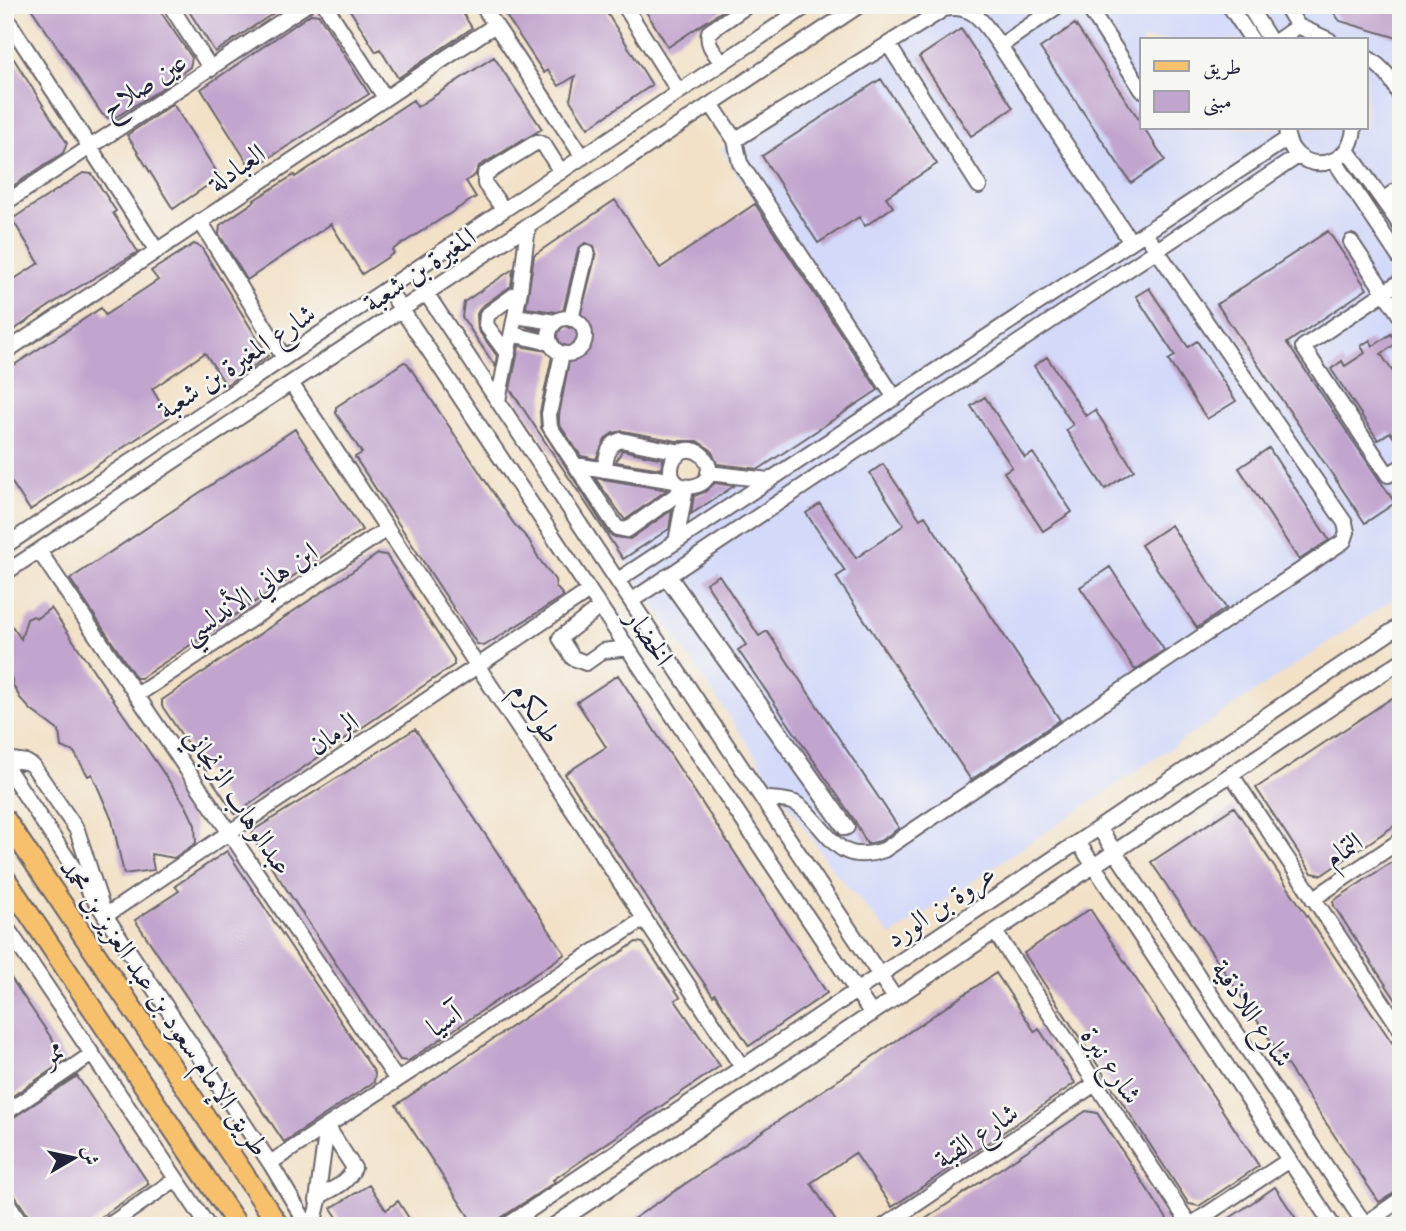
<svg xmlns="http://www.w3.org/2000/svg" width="1406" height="1231" font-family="'Gentium Book Plus',Amiri,serif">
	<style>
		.built { fill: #d3d9f9; fill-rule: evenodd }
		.building { fill: #c2a5ce }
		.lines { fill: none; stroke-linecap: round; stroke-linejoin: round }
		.minor-casing { stroke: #6b656c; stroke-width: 18 }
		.major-casing { stroke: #6b656c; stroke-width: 23 }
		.minor { stroke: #fff; stroke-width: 14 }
		.major { stroke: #f7c06c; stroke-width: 19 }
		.labels { text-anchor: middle; stroke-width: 5; stroke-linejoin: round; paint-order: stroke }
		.street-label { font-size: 28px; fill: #22223b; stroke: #f6f6f2 }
	</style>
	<rect width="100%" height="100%" fill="#f6f6f2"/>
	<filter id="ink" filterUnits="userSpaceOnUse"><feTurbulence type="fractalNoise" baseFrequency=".0143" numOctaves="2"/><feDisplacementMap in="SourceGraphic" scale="14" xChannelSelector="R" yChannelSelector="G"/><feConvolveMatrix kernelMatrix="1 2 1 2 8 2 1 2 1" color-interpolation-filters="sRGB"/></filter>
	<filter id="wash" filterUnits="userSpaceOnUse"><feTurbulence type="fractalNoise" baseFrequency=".00686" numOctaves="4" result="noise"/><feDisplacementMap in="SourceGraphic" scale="28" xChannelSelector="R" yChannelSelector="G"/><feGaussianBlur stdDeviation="1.57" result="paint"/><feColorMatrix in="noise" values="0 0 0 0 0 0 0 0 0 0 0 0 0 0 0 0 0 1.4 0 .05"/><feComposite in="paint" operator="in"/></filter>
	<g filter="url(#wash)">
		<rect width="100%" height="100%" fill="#f2e1c7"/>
		<path class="built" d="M938 5H1401V594L891 936 832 869 623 559 879 390 721 149ZM1142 40H1366V128H1142Z"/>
		<g id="blocks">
			<path class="building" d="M29 5H156L192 58 190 67 158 91 114 118H108L102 114Z
				M185 5H286L215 52Z
				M347 5H458L472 28 398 78 380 49 376 52Z
				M499 5H602L652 85 588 128 570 100 575 76 559 86 548 70 544 73Z
				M642 5H731L668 47Z
				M1328 5H1401V39L1340 21Z
				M311 14 319 15 369 94 255 167 249 165 201 89Z
				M1075 24 1142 124V128H1144L1165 160 1131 183 1040 48Z
				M961 29 1013 108 971 136 919 57Z
				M5 45 67 143 63 153 5 191Z
				M494 57 542 129 479 166 475 175 466 181 476 197 392 250 394 253 362 274 331 224 247 280 219 234 220 225 255 201 254 200 294 175 295 177 413 100 417 107Z
				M881 79 937 164 886 197 893 207 865 226 859 217 818 243 762 156Z
				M173 104 220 177 173 209 127 135Z
				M83 173 92 174 116 211 113 213 138 252 67 294 5 336V285L39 263 12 219Z
				M615 200 660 268 755 204 878 390 759 469 717 464 711 450 697 441H677L623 431 613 433 606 438 596 459 581 456 559 424V415L571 350 565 345H559V340L553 334 526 327 554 332 559 331 564 325 569 328 578 325 596 254 594 246 585 243 578 249 562 316 556 312 526 308 534 255Z
				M1328 231 1367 289 1287 343 1395 503 1365 523 1217 304Z
				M194 244 201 247 268 356 226 385 205 353 152 389 169 417 30 510 5 472V447L9 445 5 439V371L101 308 105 315 158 280 151 271Z
				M513 269 511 286 481 307 477 314 478 330 497 356 495 366 462 317 464 302Z
				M1149 288 1188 347 1197 341 1236 401 1207 419 1168 360 1175 356 1136 296Z
				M1391 334 1397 343 1381 354 1401 384V448L1390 432 1378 440 1331 369 1342 361 1345 366 1365 353 1361 346 1370 340 1373 346Z
				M519 346 553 352 540 412 541 428 609 534 615 537 630 539 672 510 669 529 623 559 510 389Z
				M1047 357 1086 416 1095 410 1134 470 1105 489 1066 430 1073 425 1034 366Z
				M404 362 407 363 514 524 529 540 539 559 555 580 556 587 564 596 484 646 477 644 355 457 362 453 336 413V407Z
				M985 397 1025 458 1033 453 1072 512 1043 531 1004 472 1012 467 971 406Z
				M295 429 362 530 141 678H136L70 579Z
				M1269 448 1329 540 1299 560 1239 468Z
				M622 450 663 459 662 469 616 462Z
				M883 464 920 519 925 516 1060 720 971 780 836 577 845 571 806 513 820 504 856 558 904 525 870 473Z
				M595 478 603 479 667 490 625 520Z
				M715 483 734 486 691 514 694 496 705 492Z
				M1171 525 1226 608 1197 628 1141 545Z
				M378 554 386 555 454 659V665L235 814 162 706V700Z
				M1110 567 1164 650 1135 670 1080 587Z
				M719 575 759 636 767 631 899 828 880 841 867 844 855 821 738 650 746 645 706 583Z
				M51 608 186 806 195 825 196 843 174 858 151 854 154 870 124 874 112 820 92 774 88 776 74 752 61 747 59 731 31 710 20 698 13 685 10 672 11 664 5 657V632L12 626 21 639 27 619 33 616 37 618Z
				M618 675 827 993 749 1046 715 994 713 996 681 950 565 774 606 747 577 702Z
				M1401 692V821L1322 875 1312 873 1256 788Z
				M415 729 565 954 408 1061 400 1060 251 836 254 830Z
				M1234 807 1401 1056V1189L1379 1202 1151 862Z
				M227 851 375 1073 374 1082 284 1142 135 920 179 891 175 886Z
				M1401 856V1008L1334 906 1333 901Z
				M1090 909 1259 1166 1199 1206 1189 1204 1024 953Z
				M636 942 643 943 680 997 675 1000 720 1066 553 1180 555 1182 501 1218 496 1226H475L396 1105Z
				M5 969 66 1060 5 1101Z
				M996 973 1035 1032 1039 1029 1075 1083 1023 1119 892 1207 855 1153 811 1183 839 1226H623Z
				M77 1076 149 1184 88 1226H35L5 1181V1123Z
				M1086 1111 1097 1113 1167 1219 1165 1226H915Z
				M369 1185 386 1210 398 1201 414 1226H343L331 1208Z
				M1275 1187 1301 1226H1218L1243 1209Z"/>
		</g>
	</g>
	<g filter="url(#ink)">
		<use href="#blocks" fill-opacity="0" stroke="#6b656c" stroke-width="2"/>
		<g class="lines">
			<g class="minor-casing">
				<path id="minor" d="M170 5 211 69
					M325 5 384 96
					M482 5 583 157
					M624 5 679 92
					M1087 5 1142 90
					M1229 5 1252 40
					M1248 5 1270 40
					M5 16 157 251
					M1298 26 1329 40
					M1278 40 1298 26 1285 5
					M888 44 979 186
					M1000 46 1059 5
					M1366 57C1383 67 1394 80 1401 99
					M722 63C715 53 706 45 709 32L748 5
					M711 104 735 140 944 9C975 3 984 24 1000 46L1131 242
					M1286 128C1288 175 1351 175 1354 128
					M735 140 740 163 895 398
					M1347 150 1401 226
					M1334 160 1401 260
					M1383 200 1401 187
					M5 203 306 5
					M504 210 485 184V174L537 142 544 145 561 172
					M200 221 284 358
					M1351 242 1401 317
					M412 272 895 998
					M1401 281 1303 347 1388 475 1401 467
					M388 289 872 1014
					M515 316 555 322
					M549 336a18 18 0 1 1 36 0a18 18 0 1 1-36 0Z
					M571 319 587 252
					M512 334 550 343
					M5 352 495 25
					M562 354 549 414 550 427 617 528 627 530 686 488
					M508 355 486 325 487 315 520 291
					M291 383 742 1067
					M498 401 520 291 528 226
					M575 465 675 481
					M604 470C607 457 607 444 621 440 639 444 658 448 676 451 682 452 686 449 692 450 698 451 703 455 706 460 724 491 659 500 673 460L681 452
					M708 473 769 480
					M676 542 686 488
					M5 546 808 5
					M39 551 397 1080
					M5 573 860 5
					M666 577 845 828 847 827 669 576
					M618 580 1287 139
					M631 601 1298 156
					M600 607 560 638 573 658 586 663 603 651 628 648
					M137 695 387 529
					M5 759 26 762 33 766 77 830 105 916 589 591
					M5 765 270 1163 308 1226
					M1231 774 1401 1030
					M763 798C773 800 786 799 795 803 802 807 807 812 812 818 837 845 844 863 884 850L1344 541 1347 532 1345 523 1145 233
					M1099 828 1366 1226
					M1078 842 1333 1226
					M1313 899 1401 840
					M5 925 208 1226
					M995 932 1190 1225
					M5 1113 92 1054
					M270 1163 644 919
					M5 1199 23 1226
					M317 1201 327 1126
					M1365 1224 1401 1199
					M108 1226 176 1179
					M313 1226 320 1196C334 1188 347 1184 354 1168L327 1126
					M506 1226 1401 625
					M553 1226 1401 661
					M884 1226 1095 1084
					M1189 1226 1289 1160"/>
			</g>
			<g class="major-casing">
				<path id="major" d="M5 819 279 1226
					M5 878 238 1226"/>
			</g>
			<use href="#minor" class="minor"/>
			<use href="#major" class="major"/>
		</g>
	</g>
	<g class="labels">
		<g class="street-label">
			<text transform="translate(143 84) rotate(-33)" y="10">عين صلاح</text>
			<text transform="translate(236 167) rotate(-34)" y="10">العبادلة</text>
			<text transform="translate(419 269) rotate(-34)" y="10">المغيرة بن شعبة</text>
			<text transform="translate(236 361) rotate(-34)" y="10">شارع المغيرة بن شعبة</text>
			<text transform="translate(249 592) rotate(-34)" y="10">ابن هاني الأندلسي</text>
			<text transform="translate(650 637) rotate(56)" y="10">الخضار</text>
			<text transform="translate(537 712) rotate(57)" y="10">طولكرم</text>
			<text transform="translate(333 733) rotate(-34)" y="10">الرمان</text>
			<text transform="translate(239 801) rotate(56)" y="10">عبدالوهاب الزنجاني</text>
			<text transform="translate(1343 849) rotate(-34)" y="10">التمام</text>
			<text transform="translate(940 905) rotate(-34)" y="10">عروة بن الورد</text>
			<text transform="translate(165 1007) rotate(56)" y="10">طريق الإمام سعود بن عبد العزيز بن محمد</text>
			<text transform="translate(1253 1013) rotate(56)" y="10">شارع اللاذقية</text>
			<text transform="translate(444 1020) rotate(-33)" y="10">آسيا</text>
			<text transform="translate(52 1052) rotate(-34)" y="10">ممر</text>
			<text transform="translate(1112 1065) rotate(56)" y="10">شارع نبرة</text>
			<text transform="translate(976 1135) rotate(-34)" y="10">شارع القبة</text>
		</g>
	</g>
	<rect width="1406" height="1231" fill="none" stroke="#f6f6f2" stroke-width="28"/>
	<rect x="1140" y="38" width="228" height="91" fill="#f6f6f2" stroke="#a1a1a9" stroke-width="2"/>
	<rect x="1154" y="61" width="35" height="10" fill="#f7c06c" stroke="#a1a1a9" stroke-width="2"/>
	<text x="1203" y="74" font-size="21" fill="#22223b">طريق</text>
	<rect x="1154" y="91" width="35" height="21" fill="#c2a5ce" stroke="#a1a1a9" stroke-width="2"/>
	<text x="1203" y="108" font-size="21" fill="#22223b">مبنى</text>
	<g transform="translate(74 1158) rotate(81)" stroke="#f6f6f2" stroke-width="5" paint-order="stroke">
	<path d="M0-5L12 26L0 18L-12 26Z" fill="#22223b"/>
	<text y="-10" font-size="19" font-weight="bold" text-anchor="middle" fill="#22223b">ش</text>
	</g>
</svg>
